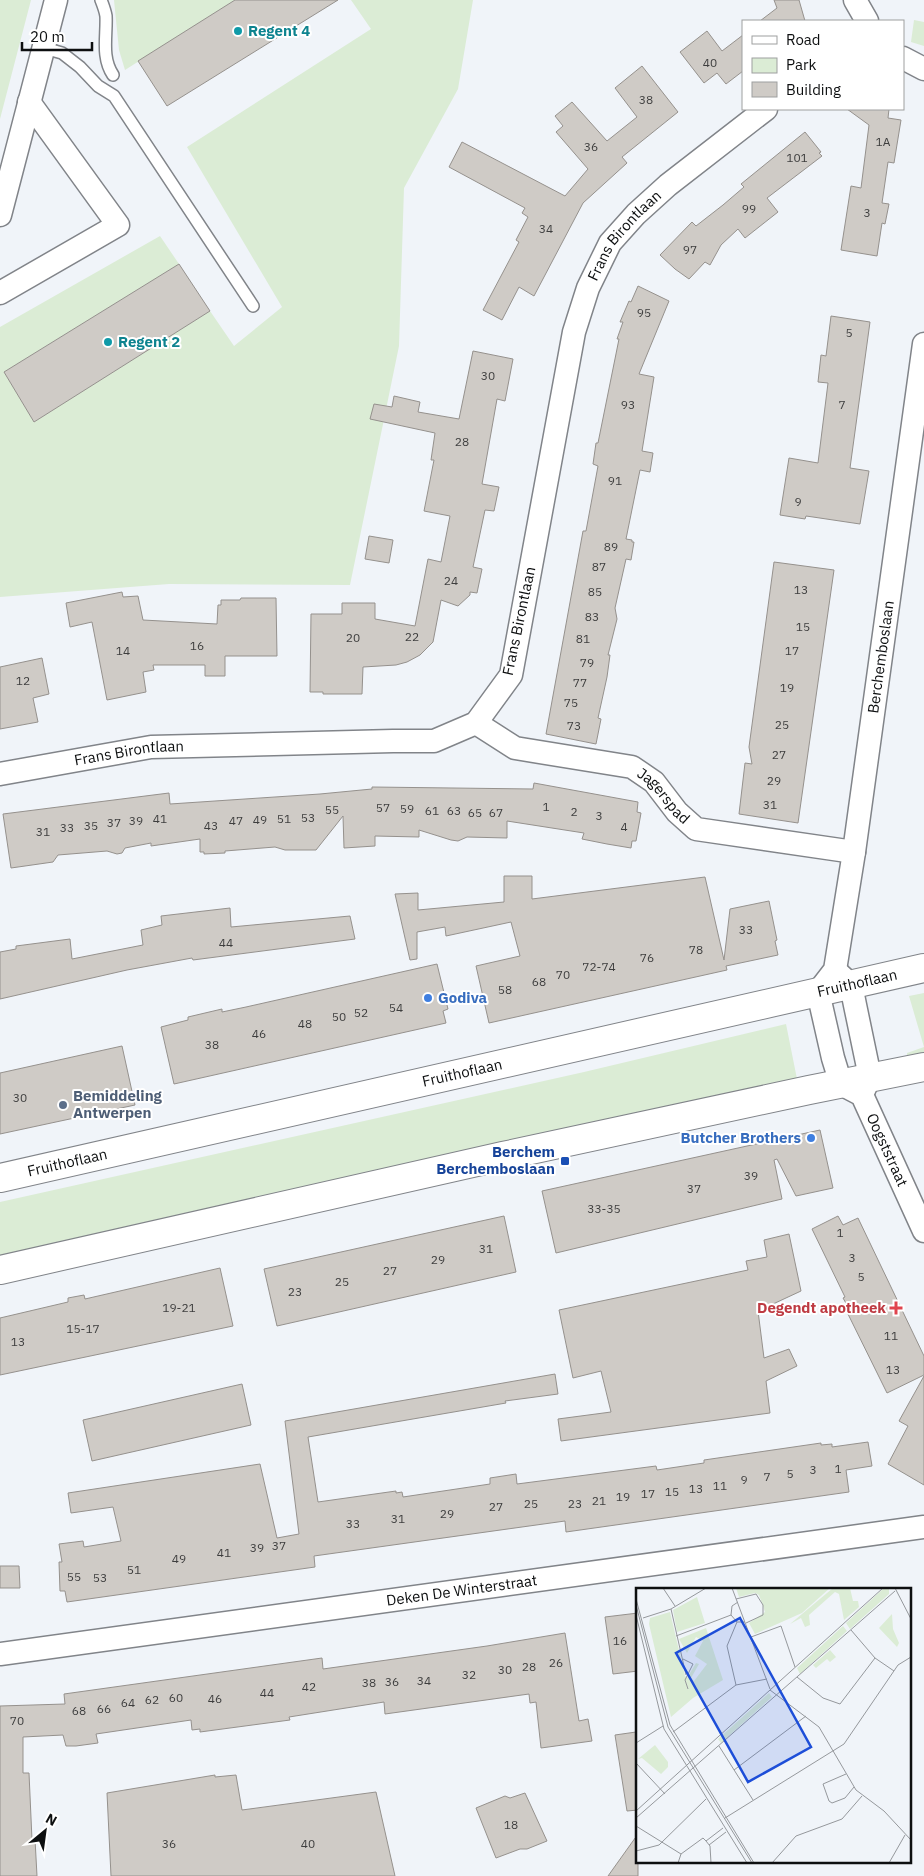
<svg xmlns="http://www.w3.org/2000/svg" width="924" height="1876" font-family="'IBM Plex Sans',sans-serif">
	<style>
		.green { fill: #dbecd5 }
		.building { fill: #cfcbc6; stroke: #95918d }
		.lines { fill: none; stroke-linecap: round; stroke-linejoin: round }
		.service-casing { stroke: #818489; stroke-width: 14 }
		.minor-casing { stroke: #818489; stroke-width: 25 }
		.tertiary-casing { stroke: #818489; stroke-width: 30 }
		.service { stroke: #fff; stroke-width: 11 }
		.minor { stroke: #fff; stroke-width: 22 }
		.tertiary { stroke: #fff; stroke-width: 28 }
		.culture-dot { fill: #0f9aa8; stroke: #fff; stroke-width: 2 }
		.shop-dot { fill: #3f7fe0; stroke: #fff; stroke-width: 2 }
		.service-dot { fill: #5c6f8a; stroke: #fff; stroke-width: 2 }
		.transit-dot { fill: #1a4fb4; stroke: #fff; stroke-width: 2 }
		.health-dot { fill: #e0444e; stroke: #fff; stroke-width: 2 }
		.labels { text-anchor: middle; stroke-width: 4; stroke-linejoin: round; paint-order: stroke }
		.number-label { font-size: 12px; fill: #3e3e3e }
		.culture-label { font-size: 15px; font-weight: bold; fill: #0d838f; stroke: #fff; text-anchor: start }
		.street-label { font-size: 15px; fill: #0d0f10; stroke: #fff }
		.shop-label { font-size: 15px; font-weight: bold; fill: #366cbe; stroke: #fff; text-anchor: start }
		.service-label { font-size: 15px; font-weight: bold; fill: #4e5e75; stroke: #fff; text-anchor: start }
		.transit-label { font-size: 15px; font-weight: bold; fill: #164399; stroke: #fff; text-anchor: end }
		.health-label { font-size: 15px; font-weight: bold; fill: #be3a42; stroke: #fff; text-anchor: end }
		.inset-road { fill: none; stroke: #95989c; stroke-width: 1 }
		.view { fill: #1d4ed8; fill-opacity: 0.15; stroke: #1d4ed8; stroke-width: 2.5 }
		.inset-edge { fill: none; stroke: #0d0f10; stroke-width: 2.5 }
	</style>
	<rect width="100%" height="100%" fill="#f0f4f9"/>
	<path class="green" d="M0 0H31L0 119Z
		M114 0H235L125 70 119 50Z
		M351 0H473L458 89 404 188 399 346 350 585 169 584 0 597V327L160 236 179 264 4 372 34 422 210 311 234 346 282 307 187 147 371 29Z
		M914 20 924 22V46L911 42Z
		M924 993V1060L907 1065V1053L924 1047 909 996Z
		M786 1024 797 1079 0 1257V1202L584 1072Z"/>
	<path class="building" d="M235 0H338L167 106 138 61Z
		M774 0H799L805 21H760L777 8Z
		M707 31 722 51 743 35V71L726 84 717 73 704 83 680 52Z
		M642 66 678 112 622 157 627 163 583 203 534 296 519 287 502 320 483 310 519 242 516 240 528 217 522 213 525 208 449 167 462 142 565 196 588 169 556 132 563 126 555 116 572 102 607 141 637 117 615 88Z
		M847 109H889L888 118 901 120 894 163 888 162 882 203 889 204 885 224 882 223 877 256 841 250 851 186 861 188 869 125Z
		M805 132 821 152 819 153 822 156 767 198 778 212 745 238 738 229 721 245 710 265 705 262 689 279 675 269 660 255 692 222 696 226 723 205 744 187 741 184Z
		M179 264 210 311 34 422 4 372Z
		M638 286 669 301 639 374 654 377 642 451 653 453 650 472 640 470 626 539 632 540V542H634L631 560 626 559 615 608 617 619 608 655H610L607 677 598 718 601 719 596 744 546 734 583 531H586L598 466 593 464 596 443H598L619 339H617L623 322H620L629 301 631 302Z
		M831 316 870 322 850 468 869 471 860 524 813 517 806 516 805 519 780 515 789 458 818 463 828 383 818 382 821 355 826 356Z
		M473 351 513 359 505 401 497 399 482 484 499 487 494 511 485 510 473 567 482 569 477 593 470 592V595L458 606 441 600 433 642 420 655 407 662 396 665 363 667 362 694H323V692H310L311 614H342V603H375V619L415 626 428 559 441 562 450 516 424 511 434 460H431L435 433 370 419 374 404 392 407 394 396 420 402 418 412 459 419Z
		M369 536 393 540 389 563 365 559Z
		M774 562 834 570 798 823 739 814 745 763 752 764 749 747Z
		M122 592 123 597 138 596 143 620 217 624 218 605H221V600H240L241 598H276L277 656H225V676H205V665H153L154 670 143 672 146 692 107 700 92 622 70 627 66 603Z
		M42 658 49 694 33 698 38 722 0 729V667Z
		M534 783 638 802 637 812 641 813 636 841H632L631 848 607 844 582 839 584 833 507 821V838L467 837 458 841 451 840 419 830V837L375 836V846L344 848 343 816 316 850H285L275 847 225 851V853L204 854V852H200V839L151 846V843L125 848 122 853 117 854 107 851 58 855 53 862 11 868 3 814 169 793 170 804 320 794 372 789V787L533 789Z
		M504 876H532V899L705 877 724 960 730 909 769 901 777 940 775 941 778 955 726 966 727 970 489 1023 476 966 520 956 511 922 446 936 445 927 417 932V959L410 960 395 894 418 893V910L504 902Z
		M230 908 231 927 350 916 355 939 193 960 192 958 127 970 0 999V952L16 949V946L70 939 72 959 143 945 141 930 162 925 161 916Z
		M437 964 448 1009 443 1011 446 1023 174 1084 161 1027 188 1020V1017L222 1009V1012L246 1007Z
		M122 1046 135 1105 0 1134V1073Z
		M820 1130 833 1188 796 1196 777 1159 774 1160 782 1199 556 1253 542 1191Z
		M504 1216 516 1272 277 1326 264 1269Z
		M838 1216 843 1225 858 1218 924 1356V1375L887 1393 844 1306 847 1305 843 1298 845 1297 812 1229Z
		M789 1234 801 1291 758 1311 764 1358 789 1349 797 1366 766 1381 770 1413 561 1441 558 1419 611 1412 601 1371 573 1378 559 1310 748 1270 746 1261 767 1257 764 1240Z
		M220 1268 233 1326 0 1375V1318L68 1302V1298L84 1295 85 1299Z
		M555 1374 558 1394 505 1401 506 1403 308 1437 318 1502 396 1491V1493L402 1492 403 1497 490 1484V1478L516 1474 517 1484 656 1466 657 1470 704 1463V1460L821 1443V1445L832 1444V1447L868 1442 872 1466 846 1470 849 1492 566 1532 565 1521 314 1556 315 1567 67 1602 65 1591H60L59 1562H62L59 1544 83 1541 84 1547 121 1541 113 1507 71 1513 68 1493 260 1464 277 1538 299 1534 285 1421Z
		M924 1376V1485L888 1464 908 1426 899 1421Z
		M242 1384 251 1425 92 1461 83 1420Z
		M0 1566H19L20 1588H0Z
		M638 1613V1671L613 1674 605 1617Z
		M565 1633 579 1721 588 1719 592 1741 541 1748 536 1702 530 1703 529 1694 385 1714 384 1702 289 1717 290 1720 200 1732V1729L192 1730 191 1720 96 1734 98 1743 76 1746H66L63 1735 23 1737V1773H29L32 1840 35 1839 37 1876H0V1706L65 1704 64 1694 322 1658 323 1669 487 1646Z
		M636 1732 638 1744V1810L627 1811 615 1735Z
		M215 1775V1777L236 1775 242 1810 376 1792 395 1876H111L107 1793Z
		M525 1793 547 1841 527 1849H520L496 1858 476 1808 505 1796 510 1798Z
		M638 1834V1876H608Z"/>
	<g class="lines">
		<g class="service-casing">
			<path id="service" d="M101 0C103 5 105 10 106 16 107 36 101 57 113 75
				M44 48 62 53 80 67 98 86 114 96 253 306"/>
		</g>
		<g class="minor-casing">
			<g id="minor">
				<path d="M855 0 867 21"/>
				<path d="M903 58 924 69"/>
				<path d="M0 215 56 0"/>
				<path d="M0 293 118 225 29 102"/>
				<path id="s1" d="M924 344 854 852 835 970 818 992 833 1058 841 1084 862 1095 924 1231"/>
				<path id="s2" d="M476 723 515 748 632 767 654 782 677 812 696 829 854 852"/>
				<path id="s3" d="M0 774 151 747 393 741H434L476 723 511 675 574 332 588 288 610 243 636 214 668 185 766 109"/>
				<path d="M838 973 851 985 855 1005 870 1077 863 1092"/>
				<path id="s4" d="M0 1654 924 1527"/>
			</g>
		</g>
		<g class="tertiary-casing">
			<g id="tertiary">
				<path id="s5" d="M0 1178 924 968"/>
				<path d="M0 1270 503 1156 809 1090 924 1067"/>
			</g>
		</g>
		<use href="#service" class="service"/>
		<use href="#minor" class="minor"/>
		<use href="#tertiary" class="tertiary"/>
	</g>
	<g class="culture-dot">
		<circle cx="238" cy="31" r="5"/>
		<circle cx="108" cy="342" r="5"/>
	</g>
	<g class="shop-dot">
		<circle cx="428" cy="998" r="5"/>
		<circle cx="811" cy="1138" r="5"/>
	</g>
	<circle class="service-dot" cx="63" cy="1105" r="5"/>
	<rect class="transit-dot" x="560" y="1156" width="10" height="10" rx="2.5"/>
	<path class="health-dot" d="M893.5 1300.5h5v5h5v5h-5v5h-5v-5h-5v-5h5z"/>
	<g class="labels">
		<g class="number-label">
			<text x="710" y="67">40</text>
			<text x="646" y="104">38</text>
			<text x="883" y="146">1A</text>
			<text x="591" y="151">36</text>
			<text x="797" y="162">101</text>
			<text x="749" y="213">99</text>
			<text x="867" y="217">3</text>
			<text x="546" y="233">34</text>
			<text x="690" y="254">97</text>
			<text x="644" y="317">95</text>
			<text x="849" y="337">5</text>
			<text x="488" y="380">30</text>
			<text x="628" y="409">93</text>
			<text x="842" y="409">7</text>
			<text x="462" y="446">28</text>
			<text x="615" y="485">91</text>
			<text x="798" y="506">9</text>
			<text x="611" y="551">89</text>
			<text x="599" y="571">87</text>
			<text x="451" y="585">24</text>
			<text x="801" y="594">13</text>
			<text x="595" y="596">85</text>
			<text x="592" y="621">83</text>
			<text x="803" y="631">15</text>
			<text x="412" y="641">22</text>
			<text x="353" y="642">20</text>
			<text x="583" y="643">81</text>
			<text x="197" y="650">16</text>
			<text x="123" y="655">14</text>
			<text x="792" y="655">17</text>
			<text x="587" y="667">79</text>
			<text x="23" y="685">12</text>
			<text x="580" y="687">77</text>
			<text x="787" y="692">19</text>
			<text x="571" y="707">75</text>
			<text x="782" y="729">25</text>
			<text x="574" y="730">73</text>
			<text x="779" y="759">27</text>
			<text x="774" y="785">29</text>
			<text x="770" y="809">31</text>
			<text x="546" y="811">1</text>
			<text x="383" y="812">57</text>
			<text x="407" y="813">59</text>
			<text x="332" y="814">55</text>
			<text x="432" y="815">61</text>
			<text x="454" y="815">63</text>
			<text x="574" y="816">2</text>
			<text x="475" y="817">65</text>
			<text x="496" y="817">67</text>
			<text x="599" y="820">3</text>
			<text x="308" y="822">53</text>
			<text x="160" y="823">41</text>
			<text x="284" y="823">51</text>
			<text x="260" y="824">49</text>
			<text x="136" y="825">39</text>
			<text x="236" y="825">47</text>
			<text x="114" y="827">37</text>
			<text x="91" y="830">35</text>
			<text x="211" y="830">43</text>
			<text x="624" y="831">4</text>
			<text x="67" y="832">33</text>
			<text x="43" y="836">31</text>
			<text x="746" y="934">33</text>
			<text x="226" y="947">44</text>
			<text x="696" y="954">78</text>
			<text x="647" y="962">76</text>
			<text x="599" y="971">72-74</text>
			<text x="563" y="979">70</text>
			<text x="539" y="986">68</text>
			<text x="505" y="994">58</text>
			<text x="396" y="1012">54</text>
			<text x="361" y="1017">52</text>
			<text x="339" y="1021">50</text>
			<text x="305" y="1028">48</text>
			<text x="259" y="1038">46</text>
			<text x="212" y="1049">38</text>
			<text x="20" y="1102">30</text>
			<text x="751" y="1180">39</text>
			<text x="694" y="1193">37</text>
			<text x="604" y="1213">33-35</text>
			<text x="840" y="1237">1</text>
			<text x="486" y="1253">31</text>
			<text x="852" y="1262">3</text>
			<text x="438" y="1264">29</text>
			<text x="390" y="1275">27</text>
			<text x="861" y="1281">5</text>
			<text x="342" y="1286">25</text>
			<text x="295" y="1296">23</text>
			<text x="179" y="1312">19-21</text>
			<text x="83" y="1333">15-17</text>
			<text x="891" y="1340">11</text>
			<text x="18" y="1346">13</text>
			<text x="893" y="1374">13</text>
			<text x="838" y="1473">1</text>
			<text x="813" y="1474">3</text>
			<text x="790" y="1478">5</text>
			<text x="767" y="1481">7</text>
			<text x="744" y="1484">9</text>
			<text x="720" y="1490">11</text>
			<text x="696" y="1493">13</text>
			<text x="672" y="1496">15</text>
			<text x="648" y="1498">17</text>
			<text x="623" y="1501">19</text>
			<text x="599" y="1505">21</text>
			<text x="531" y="1508">25</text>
			<text x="575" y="1508">23</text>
			<text x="496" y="1511">27</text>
			<text x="447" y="1518">29</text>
			<text x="398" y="1523">31</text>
			<text x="353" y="1528">33</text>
			<text x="279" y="1550">37</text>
			<text x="257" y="1552">39</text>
			<text x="224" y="1557">41</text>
			<text x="179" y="1563">49</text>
			<text x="134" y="1574">51</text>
			<text x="74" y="1581">55</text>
			<text x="100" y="1582">53</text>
			<text x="620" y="1645">16</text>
			<text x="556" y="1667">26</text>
			<text x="529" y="1671">28</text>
			<text x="505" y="1674">30</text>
			<text x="469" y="1679">32</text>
			<text x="424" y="1685">34</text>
			<text x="392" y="1686">36</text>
			<text x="369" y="1687">38</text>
			<text x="309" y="1691">42</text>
			<text x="267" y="1697">44</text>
			<text x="176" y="1702">60</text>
			<text x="215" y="1703">46</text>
			<text x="152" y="1704">62</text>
			<text x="128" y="1707">64</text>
			<text x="104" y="1713">66</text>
			<text x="79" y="1715">68</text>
			<text x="17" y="1725">70</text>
			<text x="511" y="1829">18</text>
			<text x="169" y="1848">36</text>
			<text x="308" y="1848">40</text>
		</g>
		<g class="culture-label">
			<text x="248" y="36">Regent 4</text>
			<text x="118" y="347">Regent 2</text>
		</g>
		<g class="street-label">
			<text dy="5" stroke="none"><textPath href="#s3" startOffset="1001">Frans Birontlaan</textPath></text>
			<text transform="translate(519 621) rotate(-78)" y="5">Frans Birontlaan</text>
			<text transform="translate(881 657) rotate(-82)" y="5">Berchemboslaan</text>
			<text dy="5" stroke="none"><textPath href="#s3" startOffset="131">Frans Birontlaan</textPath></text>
			<text dy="5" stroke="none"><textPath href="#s2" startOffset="208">Jagerspad</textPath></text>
			<text dy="5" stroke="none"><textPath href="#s5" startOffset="879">Fruithoflaan</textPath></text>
			<text dy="5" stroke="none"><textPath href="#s5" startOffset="474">Fruithoflaan</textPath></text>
			<text dy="5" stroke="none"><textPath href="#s1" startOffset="839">Oogststraat</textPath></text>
			<text dy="5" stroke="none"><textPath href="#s5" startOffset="69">Fruithoflaan</textPath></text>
			<text dy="5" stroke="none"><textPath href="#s4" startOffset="466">Deken De Winterstraat</textPath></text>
		</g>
		<g class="shop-label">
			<text x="438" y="1003">Godiva</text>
			<text x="801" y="1143" text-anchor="end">Butcher Brothers</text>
		</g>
		<g class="service-label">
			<text x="73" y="1101">Bemiddeling<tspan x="73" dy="17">Antwerpen</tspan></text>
		</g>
		<g class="transit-label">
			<text x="555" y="1157">Berchem<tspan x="555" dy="17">Berchemboslaan</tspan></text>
		</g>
		<g class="health-label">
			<text x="886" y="1313">Degendt apotheek</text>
		</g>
	</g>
	<g transform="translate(636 1588)">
		<rect width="275" height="275" fill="#f0f4f9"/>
		<path d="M100 0H194L166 25 119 46 113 35 129 24 123 7 119 5 103 9ZM197 0H214L217 13H222L223 19 208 32 203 6 199 4 173 27 174 37 169 39 165 30 154 36ZM248 0H253V6L214 41 210 35ZM61 9 69 35 41 44 37 22ZM34 24 49 88 51 90 60 75 63 76 55 90 58 93 71 76 59 68 67 53 60 49 51 65 43 51 70 40 87 92 57 110 35 129 13 36 14 30ZM256 26 257 41 263 55 261 59 243 40ZM207 38 211 43 164 86 161 80ZM194 62 200 69 194 74 191 71 180 80 177 77ZM133 105 136 109 85 155 82 151ZM19 157 32 174V179L25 186 6 170 2 171Z" fill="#dbecd5"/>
		<path class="inset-road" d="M27 0 39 18M96 0 134 101M259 0 275 31M0 11 34 137 118 275M100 11 120 6 127 17V27L110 35M102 14 96 18 95 27 101 34H109M0 17 32 139 116 275M35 21 50 87M0 27 28 141 111 275M7 30 35 21 70 0M215 42 239 70 258 83M40 48 95 27M115 49 145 38 159 79M47 71 57 76 49 92 52 101M161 89 187 110 204 116 239 70M100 97 91 58 101 34M100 97 131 91M134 102 183 139 220 202 248 223 275 252M37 144 100 97M0 155 27 138M83 158 117 212M0 175 29 206M98 182 170 128M210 186 187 196 193 213 196 215 209 210 218 199M0 223 247 0M0 230 259 3M89 230 208 156 262 77 275 69M0 238 45 266M70 253 74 258 75 275M70 253 87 240M73 257 90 244M0 263 23 257 70 211M42 275 45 266 67 250 70 253M136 275 160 248 206 231 226 208M253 275 269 247"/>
		<path class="view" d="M104 30 175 159 112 194 40 65Z"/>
		<rect width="275" height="275" class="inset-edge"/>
	</g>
	<rect x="742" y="20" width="162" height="90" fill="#ffffff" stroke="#9e9f9f"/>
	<rect x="752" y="36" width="25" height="8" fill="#ffffff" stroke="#9e9f9f"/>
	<text x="786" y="45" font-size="15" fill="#0d0f10">Road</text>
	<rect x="752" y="58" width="25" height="15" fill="#dbecd5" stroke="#9e9f9f"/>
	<text x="786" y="70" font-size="15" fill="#0d0f10">Park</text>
	<rect x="752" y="82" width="25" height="15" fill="#cfcbc6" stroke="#9e9f9f"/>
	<text x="786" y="95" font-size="15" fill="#0d0f10">Building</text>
	<g transform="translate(45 1831) rotate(29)" stroke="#ffffff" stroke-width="4" paint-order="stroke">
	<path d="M0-4L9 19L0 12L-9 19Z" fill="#0d0f10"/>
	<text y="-8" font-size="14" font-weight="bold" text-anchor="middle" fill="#0d0f10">N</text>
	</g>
	<path d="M22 42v8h70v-8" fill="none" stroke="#0d0f10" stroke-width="2.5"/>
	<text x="30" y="42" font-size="15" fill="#0d0f10" stroke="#ffffff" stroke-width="4" paint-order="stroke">20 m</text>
</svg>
